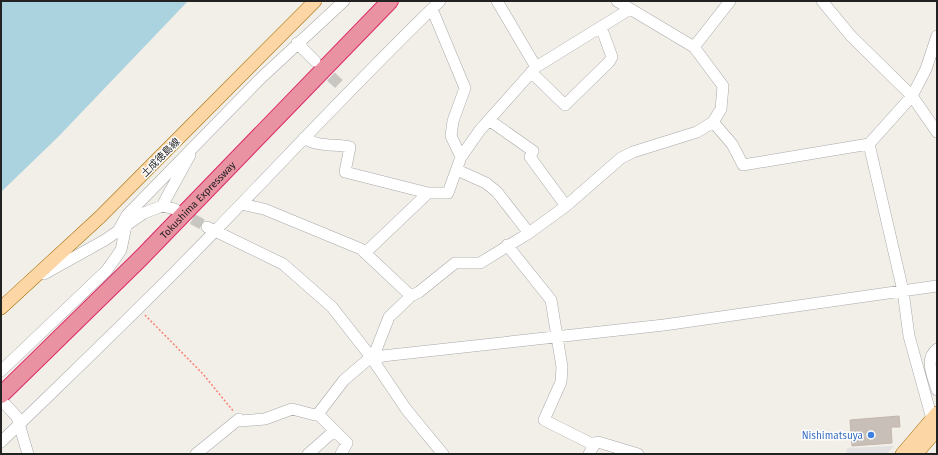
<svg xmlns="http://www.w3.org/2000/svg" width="938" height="455" font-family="'Fira Sans','Noto Sans JP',sans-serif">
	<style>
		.parking { fill: #e2e2e2 }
		.water { fill: #aad3df }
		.building { fill: #c7bfb8; stroke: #c4b6ab }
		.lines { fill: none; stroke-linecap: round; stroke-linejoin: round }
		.minor-tunnel { stroke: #c8c6c1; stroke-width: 11; stroke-dasharray: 11 5.5; stroke-linecap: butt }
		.minor-casing { stroke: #a9a9a9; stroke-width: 12 }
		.major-casing { stroke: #a06b00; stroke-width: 14 }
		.highway-casing { stroke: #dc2a67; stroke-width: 18 }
		.path { stroke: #fa8072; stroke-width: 1.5; stroke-dasharray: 2 2; stroke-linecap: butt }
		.minor { stroke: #fff; stroke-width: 11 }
		.major { stroke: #fcd6a4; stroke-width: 13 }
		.highway { stroke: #e892a2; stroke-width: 16 }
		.shop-dot { fill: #3f7fe0; stroke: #fff; stroke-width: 1.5 }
		.labels { text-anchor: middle; stroke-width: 3; stroke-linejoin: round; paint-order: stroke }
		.street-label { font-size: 10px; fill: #222; stroke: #fff }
		.shop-label { font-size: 10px; fill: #366cbe; stroke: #fff; text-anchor: end }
	</style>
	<rect width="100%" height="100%" fill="#f2efe9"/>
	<path class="parking" d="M894 446 887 454H846L847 448Z"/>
	<path class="water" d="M1 1H188L58 137 1 192Z"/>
	<path class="building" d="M899 416 900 427H891L892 443 852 446 850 420Z"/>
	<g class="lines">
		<path class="minor-tunnel" d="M319 65 342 87
			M178 211 207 227"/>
		<g class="minor-casing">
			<path id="minor" d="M497 1 536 67
				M822 1 851 36 912 96 937 132
				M432 9 465 88 453 121 451 136 461 157
				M297 43 315 61
				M694 47 730 1
				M531 72 565 105 609 62 612 57 601 27
				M489 120 533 151 530 157 566 206
				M713 122 732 144 743 165 869 144 912 96 926 69 937 36
				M304 138C317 147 335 144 350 147L345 172 428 193H448L461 157 480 130 536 67 630 9
				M869 144 903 291 909 336 932 419
				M457 170 486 183 497 192 529 233
				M241 204 264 209 361 249 411 296
				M162 206C171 189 181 172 190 155
				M207 227 283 264 332 307 371 357 406 409 443 454
				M117 233 127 215 261 78 344 1
				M507 245 551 300 562 367 561 382 544 420 594 445
				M365 253 428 193
				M44 274 105 240 144 213 162 206 175 209
				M937 349C924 359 933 376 937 390
				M374 361 382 356 664 325 937 286
				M1 371 107 270 121 250 126 226
				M6 405 17 417 28 454
				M318 414 347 443 341 454
				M1 442C73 372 146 303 215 231 290 154 362 76 440 1
				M196 454 239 419 240 421 265 419 292 409 315 415 318 414 344 380 371 357 376 350 389 317 411 296 419 292 455 263H480L529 233 566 206 621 158 633 152 697 132 713 122 721 109 723 86 694 47 617 1
				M308 454 334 431
				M589 454 594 445 598 442 638 454"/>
		</g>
		<g class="major-casing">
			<path id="major" d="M1 308 100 217 315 1
				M902 454 937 413
				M916 454 937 430"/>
		</g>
		<g class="highway-casing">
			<g id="highway">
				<path id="s1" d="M1 395 141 258 390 1"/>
			</g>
		</g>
		<path class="path" d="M145 315 203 374 234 412"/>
		<use href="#minor" class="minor"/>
		<use href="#major" class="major"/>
		<use href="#highway" class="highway"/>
	</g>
	<circle class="shop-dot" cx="871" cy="435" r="4"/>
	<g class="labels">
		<g class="street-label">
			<text transform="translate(160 157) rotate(-45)" y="4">土成徳島線</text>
			<text dy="4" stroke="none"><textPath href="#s1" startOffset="277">Tokushima Expressway</textPath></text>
		</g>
		<g class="shop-label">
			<text x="863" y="439">Nishimatsuya</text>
		</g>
	</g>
	<rect width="938" height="455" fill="none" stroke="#222222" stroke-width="4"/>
</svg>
